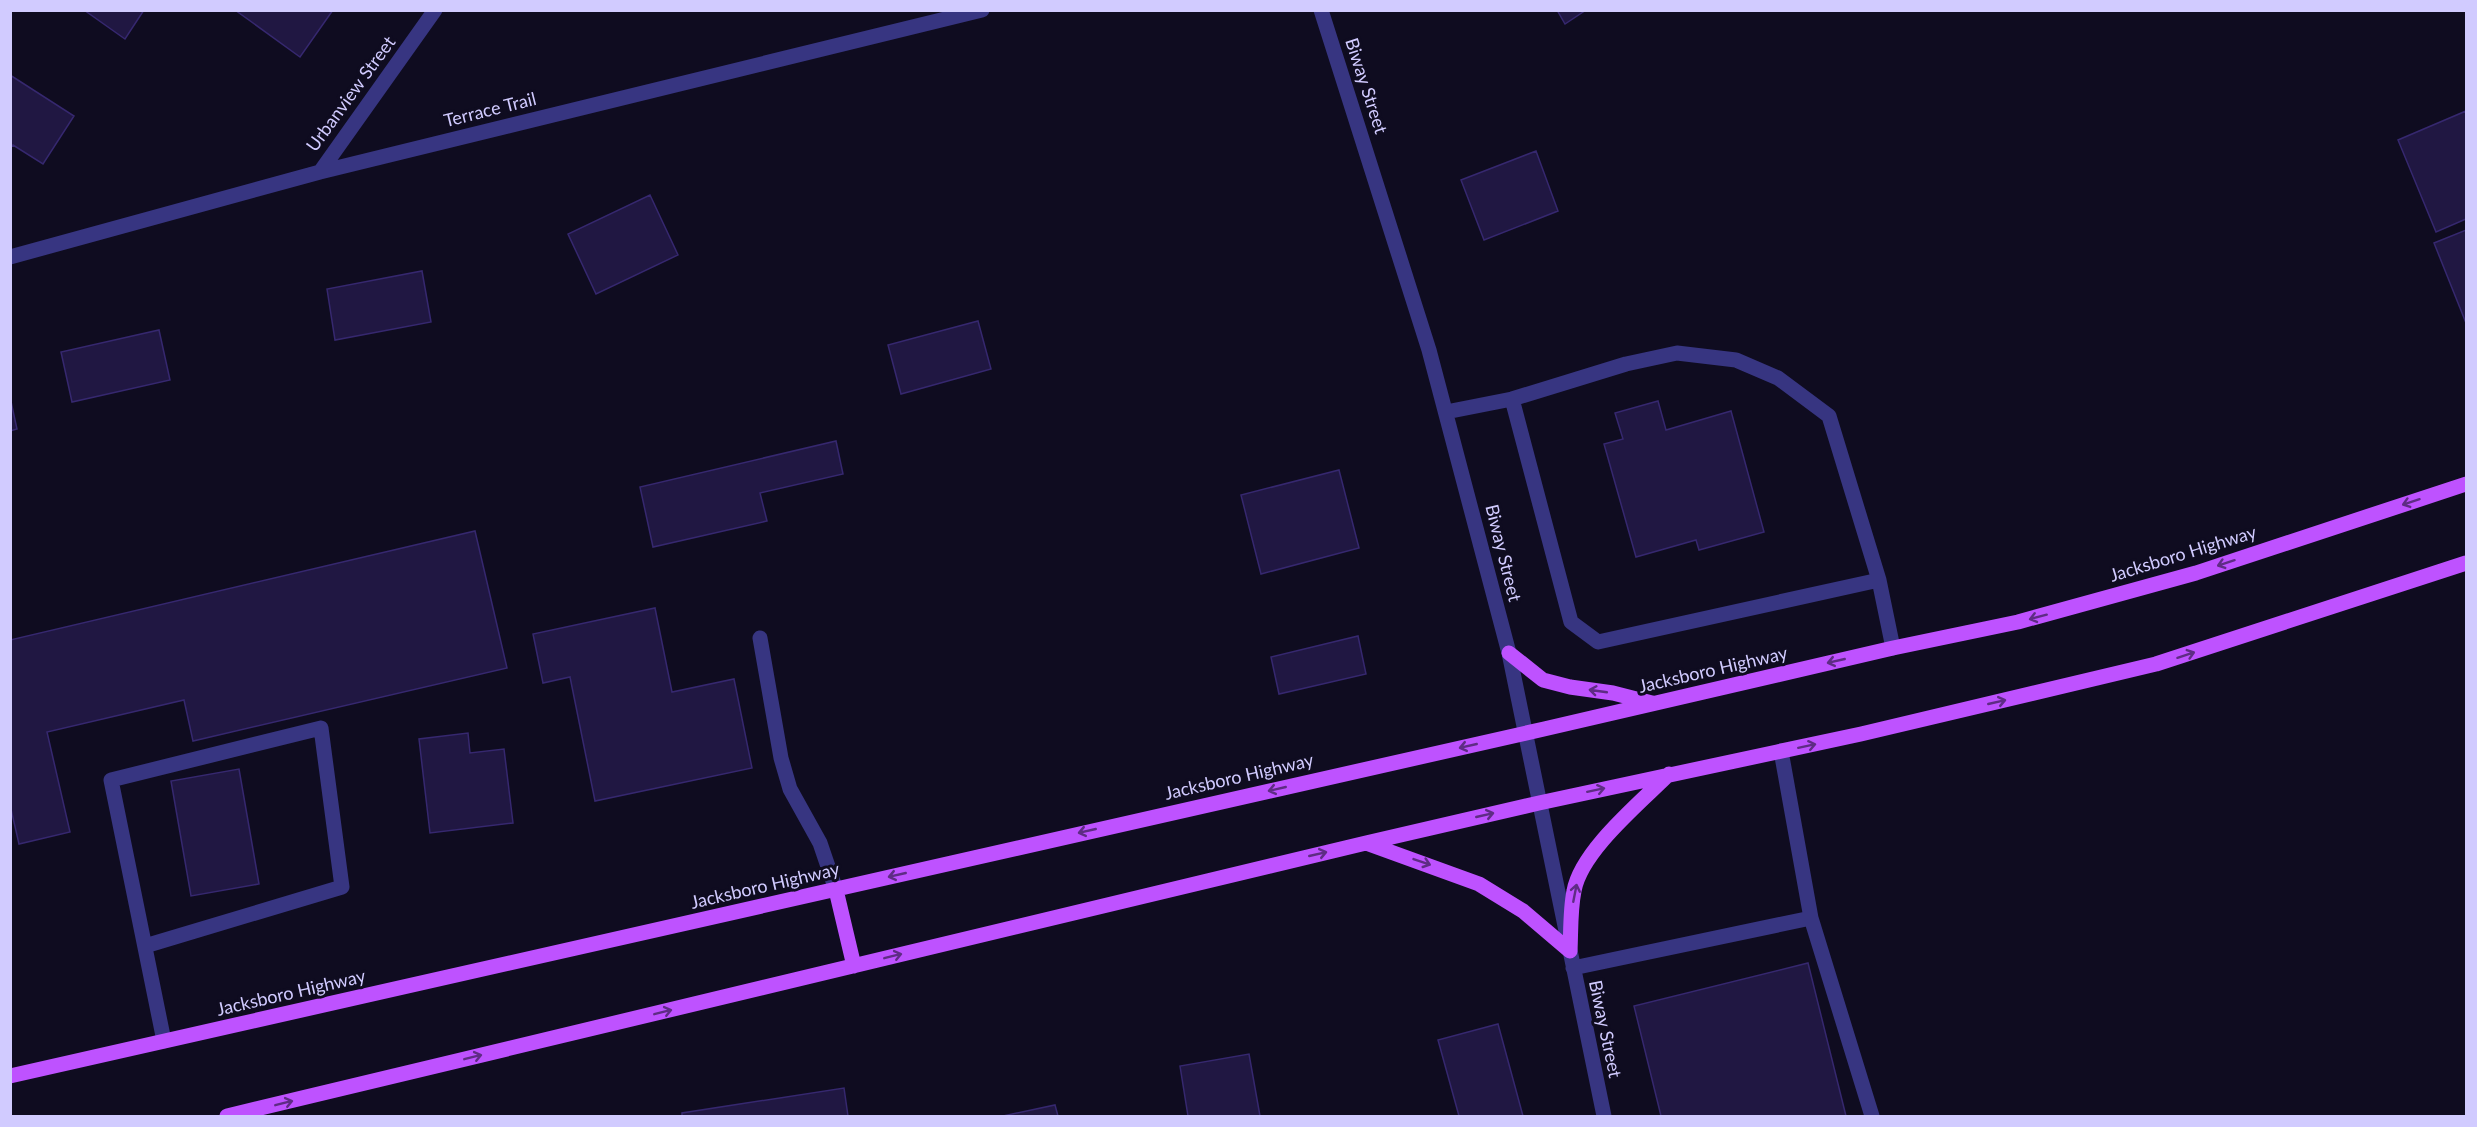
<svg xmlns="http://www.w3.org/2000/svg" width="2477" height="1127" font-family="Lato,sans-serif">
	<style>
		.building { fill: #201742; stroke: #36286f; stroke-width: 1.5 }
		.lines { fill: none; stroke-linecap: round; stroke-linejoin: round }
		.minor { stroke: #373581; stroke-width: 15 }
		.major { stroke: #be52ff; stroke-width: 15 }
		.oneway { stroke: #5e2c84 }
		.labels { text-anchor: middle; stroke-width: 6; stroke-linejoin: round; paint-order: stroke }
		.street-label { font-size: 18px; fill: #d1cbff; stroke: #0f0c20 }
	</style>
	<rect width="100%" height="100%" fill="#0f0c20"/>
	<path class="building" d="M84 10H144L125 39Z
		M235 10H333L300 57Z
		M1557 10H1586L1565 24Z
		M10 75 74 116 43 164 13 145 10 148Z
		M2466 111V219L2436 232 2398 140Z
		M1536 151 1558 211 1484 240 1461 180Z
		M650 195 678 255 596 294 568 234Z
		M2466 230V323L2434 243Z
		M422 271 431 322 335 340 327 289Z
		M978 321 991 369 901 394 888 345Z
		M159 330 170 380 72 402 61 352Z
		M10 397 17 429 10 431Z
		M1658 401 1666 430 1731 411 1764 532 1699 550 1696 540 1636 557 1604 444 1623 439 1615 413Z
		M836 441 843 474 760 493 767 521 653 547 640 487Z
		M1339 470 1359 548 1261 574 1241 495Z
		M475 531 507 668 193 741 184 700 47 732 70 832 19 844 10 805V640Z
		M655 608 672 692 734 679 752 768 595 801 570 677 543 683 533 634Z
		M1358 636 1366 674 1279 694 1271 657Z
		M468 733 470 753 504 749 513 823 430 833 419 739Z
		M239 769 259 884 191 896 171 781Z
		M1808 963 1846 1116H1661L1634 1006Z
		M1498 1024 1523 1116H1459L1438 1040Z
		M1249 1054 1260 1116H1188L1180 1066Z
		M844 1088 848 1116H682V1113Z
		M1055 1105 1058 1116H1003Z"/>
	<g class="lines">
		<path class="minor" d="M1321 10 1429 350 1509 653 1604 1116
			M320 172 435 10
			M10 257 320 172 982 10
			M1512 399 1571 622 1598 642 1879 580
			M1446 412 1512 399 1626 364 1677 353 1736 360 1778 378 1829 416 1879 580 1893 648
			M760 638 781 758 790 789 820 843 836 890
			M1781 751 1811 918 1872 1116
			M145 946 342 887 321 728 111 780 164 1041
			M1573 968 1811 918"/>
		<path class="major" d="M1509 653 1543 680 1570 687 1613 693 1652 703
			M1366 843 1479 884 1523 911 1570 951
			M836 890 854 966
			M1570 951C1571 932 1570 911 1574 891 1581 851 1640 803 1669 774
			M10 1076 1544 729 1893 648 2018 622 2196 573 2466 484
			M227 1116 1366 843 1539 803 1861 734 2156 664 2466 563"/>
	</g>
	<defs><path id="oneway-shaft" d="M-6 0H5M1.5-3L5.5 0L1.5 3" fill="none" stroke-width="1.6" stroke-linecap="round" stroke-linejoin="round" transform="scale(1.5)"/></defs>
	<g class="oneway">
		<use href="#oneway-shaft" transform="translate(2411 502) rotate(162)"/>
		<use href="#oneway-shaft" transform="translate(2226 563) rotate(162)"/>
		<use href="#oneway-shaft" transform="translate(2038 617) rotate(165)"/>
		<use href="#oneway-shaft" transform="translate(2186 655) rotate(-18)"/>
		<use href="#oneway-shaft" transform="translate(1836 661) rotate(167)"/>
		<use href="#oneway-shaft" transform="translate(1598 691) rotate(-172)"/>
		<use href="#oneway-shaft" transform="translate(1997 702) rotate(-13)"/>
		<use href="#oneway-shaft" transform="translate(1468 746) rotate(167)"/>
		<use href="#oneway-shaft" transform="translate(1807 746) rotate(-12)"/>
		<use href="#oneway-shaft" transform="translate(1277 789) rotate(167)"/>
		<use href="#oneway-shaft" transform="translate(1596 790) rotate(-12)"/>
		<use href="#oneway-shaft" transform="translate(1485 815) rotate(-13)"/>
		<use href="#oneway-shaft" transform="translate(1087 831) rotate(167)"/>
		<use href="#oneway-shaft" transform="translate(1318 854) rotate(-13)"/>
		<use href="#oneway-shaft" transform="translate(1422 862) rotate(19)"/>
		<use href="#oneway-shaft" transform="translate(897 875) rotate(167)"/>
		<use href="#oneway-shaft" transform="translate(1575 893) rotate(-79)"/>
		<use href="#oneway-shaft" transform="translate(893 956) rotate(-14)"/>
		<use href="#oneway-shaft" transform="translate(663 1012) rotate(-14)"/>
		<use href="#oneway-shaft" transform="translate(473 1057) rotate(-14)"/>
		<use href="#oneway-shaft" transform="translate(284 1103) rotate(-14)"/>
	</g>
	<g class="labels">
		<g class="street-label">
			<text transform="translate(1366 86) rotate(72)" y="6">Biway Street</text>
			<text transform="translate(351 94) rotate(-54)" y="6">Urbanview Street</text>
			<text transform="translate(490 110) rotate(-14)" y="6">Terrace Trail</text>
			<text transform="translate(1503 553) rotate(76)" y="6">Biway Street</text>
			<text transform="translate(2183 554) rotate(-17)" y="6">Jacksboro Highway</text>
			<text transform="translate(1713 670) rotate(-13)" y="6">Jacksboro Highway</text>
			<text transform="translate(1239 777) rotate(-13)" y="6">Jacksboro Highway</text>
			<text transform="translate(765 886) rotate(-13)" y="6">Jacksboro Highway</text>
			<text transform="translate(291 993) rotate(-13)" y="6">Jacksboro Highway</text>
			<text transform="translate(1605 1029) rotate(78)" y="6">Biway Street</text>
		</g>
	</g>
	<rect width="2477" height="1127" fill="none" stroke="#d1cbff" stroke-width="24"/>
</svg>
